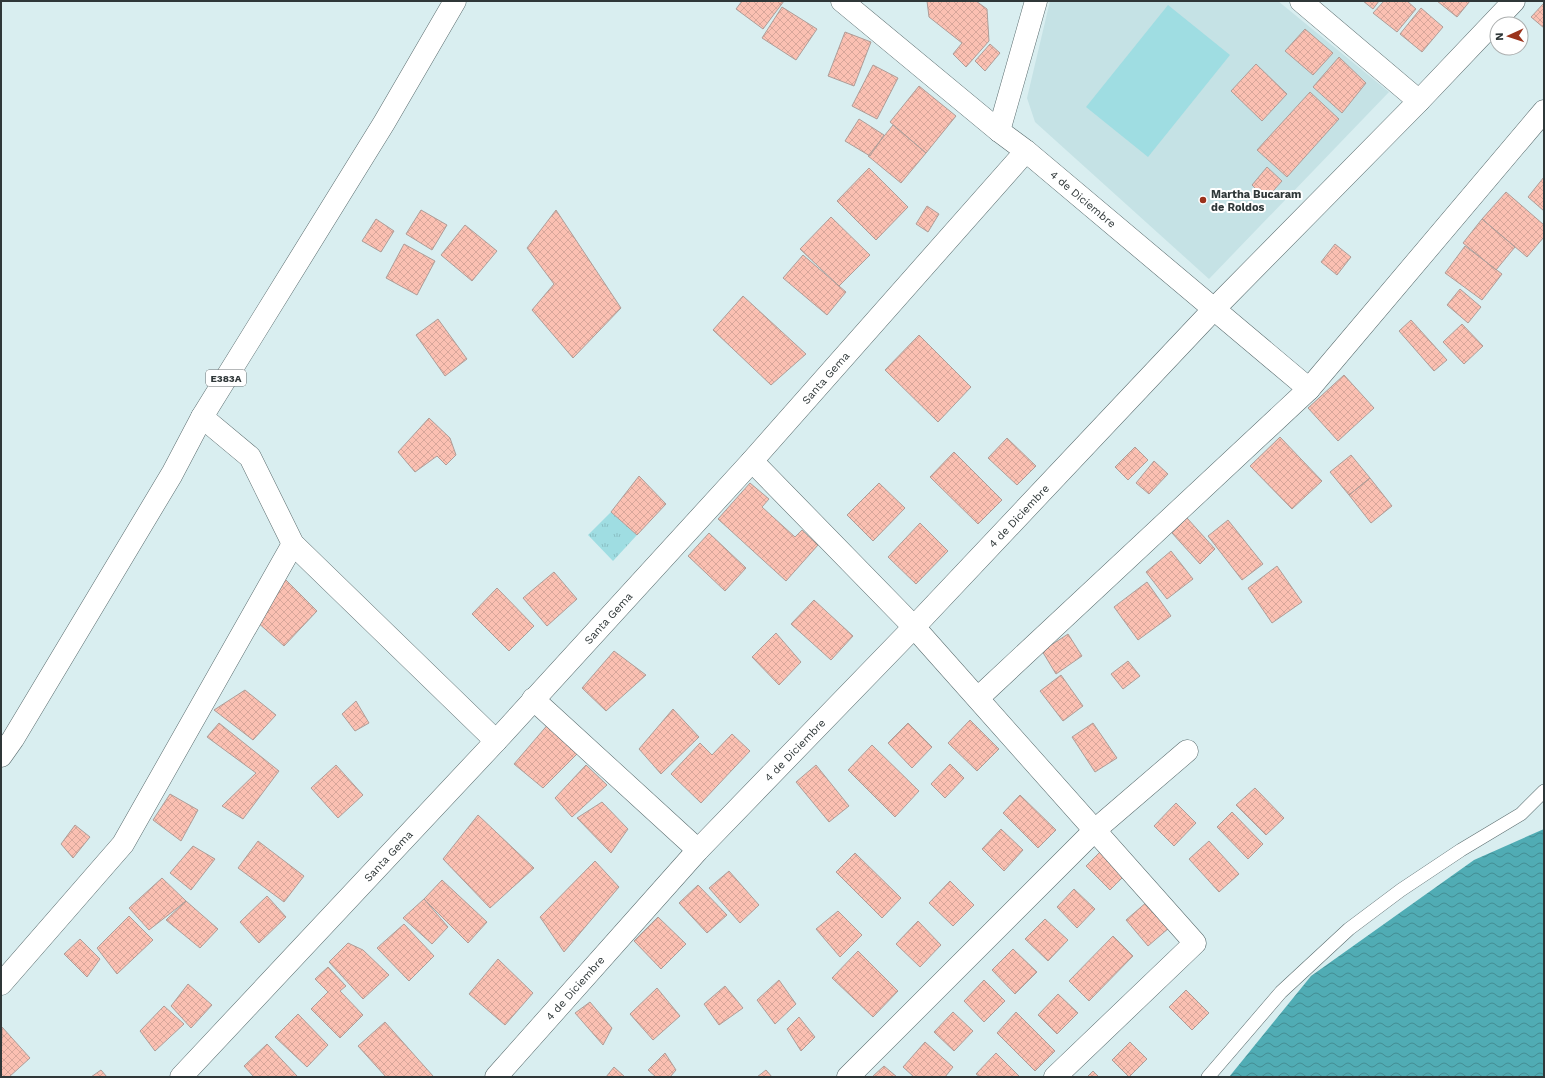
<svg xmlns="http://www.w3.org/2000/svg" width="1545" height="1078" font-family="'Work Sans',sans-serif">
	<style>
		.built { fill: #c5e2e5 }
		.park { fill: url(#park-tufts) }
		.pitch { fill: #9fdde2 }
		.water { fill: url(#water-waves) }
		.building { fill: url(#building-cross-hatch); stroke: #ae9d98 }
		.lines { fill: none; stroke-linecap: round; stroke-linejoin: round }
		.lane-casing { stroke: #596b6d; stroke-width: 14 }
		.street-casing { stroke: #596b6d; stroke-width: 23 }
		.primary-casing { stroke: #596b6d; stroke-width: 23 }
		.lane { stroke: #fff; stroke-width: 13 }
		.street { stroke: #fff; stroke-width: 22 }
		.primary { stroke: #fff; stroke-width: 22 }
		.poi-dot { fill: #9b331c; stroke: #fff; stroke-width: 1.5 }
		.labels { text-anchor: middle; stroke-width: 4; stroke-linejoin: round; paint-order: stroke }
		.shield { fill: #fff; stroke: #6d7374; stroke-width: 1 }
		.shield-label { font-size: 10px; font-weight: bold; fill: #2f3738 }
		.poi-label { font-size: 11px; font-weight: bold; fill: #2f3738; stroke: #fff; text-anchor: start }
		.street-label { font-size: 11px; fill: #2f3738; stroke: #fff }
	</style>
	<defs>
		<pattern id="park-tufts" width="24" height="20" patternUnits="userSpaceOnUse"><rect width="24" height="20" fill="#9fdde2"/><path d="M3 7l-1-3M5 7V3M7 7l1-3M15 17l-1-3M17 17v-4M19 17l1-3" fill="none" stroke="#89bec3"/></pattern>
		<pattern id="water-waves" width="16" height="10" patternUnits="userSpaceOnUse"><rect width="16" height="10" fill="#50acb4"/><path d="M0 5q4-4 8 0t8 0" fill="none" stroke="#438d93"/></pattern>
		<pattern id="building-cross-hatch" width="8" height="8" patternUnits="userSpaceOnUse"><rect width="8" height="8" fill="#fbc0b2"/><path d="M0 0l8 8M0 8l8-8" fill="none" stroke="#d7a69a"/></pattern>
	</defs>
	<rect width="100%" height="100%" fill="#d9eef0"/>
	<path class="built" d="M1050 1H1278L1389 92 1209 279 1035 122 1027 98Z"/>
	<path class="park" d="M611 512 637 535 613 561 588 535Z"/>
	<path class="pitch" d="M1168 5 1230 55 1148 157 1086 107Z"/>
	<path class="water" d="M1544 829V1077H1229L1311 976 1474 860Z"/>
	<path class="building" d="M742 1H784L763 29 736 9Z
		M927 1H976L987 9 989 41 966 67 953 54 962 43 929 17Z
		M1363 1H1379L1373 9Z
		M1384 1H1407L1416 9 1397 32 1373 13Z
		M1437 1H1470L1457 17Z
		M1544 3V28L1531 17Z
		M782 7 817 29 796 60 762 38Z
		M1421 8 1443 27 1422 52 1400 34Z
		M1305 29 1333 53 1313 75 1285 51Z
		M845 32 871 42 854 86 828 76Z
		M990 44 1000 53 985 71 975 61Z
		M1339 57 1366 83 1342 113 1313 87Z
		M1256 64 1287 94 1262 121 1231 91Z
		M873 65 898 78 877 119 852 106Z
		M919 86 956 116 926 153 890 122Z
		M1310 92 1339 119 1287 177 1257 150Z
		M859 119 884 135 870 156 845 141Z
		M893 125 926 153 901 183 868 156Z
		M1267 167 1282 181 1266 199 1252 185Z
		M869 168 908 207 876 240 837 201Z
		M1544 177V211L1528 197Z
		M1506 192 1544 225V237L1527 257 1482 219Z
		M927 206 939 214 928 232 916 224Z
		M421 210 447 225 432 250 406 234Z
		M556 210 621 308 573 358 532 310 554 284 527 248Z
		M831 217 870 255 839 286 800 249Z
		M376 219 394 231 381 252 362 241Z
		M1482 219 1515 247 1496 270 1463 243Z
		M465 225 497 251 472 281 441 255Z
		M404 244 435 261 417 295 386 278Z
		M1335 244 1351 257 1337 275 1321 262Z
		M1465 246 1502 274 1482 300 1445 273Z
		M803 255 846 292 827 315 783 278Z
		M1460 289 1481 307 1468 323 1447 305Z
		M743 296 806 354 771 385 713 330Z
		M438 319 467 359 445 376 416 335Z
		M1411 320 1447 360 1434 371 1399 331Z
		M1462 324 1483 346 1464 364 1443 342Z
		M919 335 971 387 938 422 885 370Z
		M1344 375 1374 408 1338 441 1308 408Z
		M429 418 450 438 456 455 446 465 437 456 415 472 398 452Z
		M1280 437 1322 481 1292 509 1250 466Z
		M1007 438 1036 466 1017 485 988 458Z
		M1135 447 1148 460 1128 480 1115 467Z
		M954 452 1002 500 978 524 930 477Z
		M1351 455 1370 478 1349 495 1330 472Z
		M1154 461 1168 474 1149 494 1136 483Z
		M639 476 666 504 637 535 611 512Z
		M1370 478 1392 506 1371 523 1349 495Z
		M750 483 769 499 762 507 795 537 802 530 818 545 786 581 718 519Z
		M879 483 905 508 873 541 847 515Z
		M1187 518 1215 549 1200 564 1172 533Z
		M1228 520 1263 564 1242 580 1208 536Z
		M920 523 948 551 916 584 888 557Z
		M709 533 746 568 725 591 688 556Z
		M1171 551 1193 579 1167 599 1146 572Z
		M1277 566 1302 602 1272 623 1248 588Z
		M554 572 577 599 547 626 523 598Z
		M284 578 317 611 284 646 256 621Z
		M1147 582 1171 616 1138 640 1114 607Z
		M497 588 534 626 509 651 472 614Z
		M814 600 853 636 831 660 791 624Z
		M776 633 801 662 779 685 752 657Z
		M1068 634 1082 656 1056 674 1042 651Z
		M614 651 646 675 606 711 582 688Z
		M1128 661 1140 676 1123 689 1111 674Z
		M1061 675 1083 706 1063 721 1040 691Z
		M245 690 276 715 253 740 214 710Z
		M356 701 369 723 355 731 342 714Z
		M673 709 699 737 661 774 639 749Z
		M970 720 999 749 977 771 948 743Z
		M550 722 577 754 543 788 514 764Z
		M219 723 279 771 243 819 222 806 256 773 207 737Z
		M908 723 932 747 912 768 888 743Z
		M1093 723 1117 758 1095 772 1072 737Z
		M732 734 750 751 701 803 671 774 700 743 712 755Z
		M872 745 919 791 895 817 848 770Z
		M950 764 964 778 945 798 931 784Z
		M336 765 363 795 338 818 311 788Z
		M586 765 607 785 572 817 555 798Z
		M816 765 849 806 829 822 796 782Z
		M1255 788 1284 818 1266 835 1236 805Z
		M170 794 198 810 181 841 153 820Z
		M1020 795 1056 830 1038 848 1003 813Z
		M602 802 628 829 611 853 577 818Z
		M1176 803 1196 823 1174 846 1154 826Z
		M1232 812 1263 844 1248 859 1217 827Z
		M478 815 534 868 490 908 443 859Z
		M75 825 90 837 73 858 61 844Z
		M1001 829 1023 850 1004 871 982 849Z
		M258 841 304 876 284 902 238 868Z
		M1209 841 1239 874 1219 892 1189 859Z
		M193 846 215 859 191 890 170 873Z
		M1102 850 1126 874 1110 890 1086 866Z
		M855 853 901 898 882 918 836 872Z
		M595 861 619 887 564 952 540 917Z
		M729 871 759 905 740 923 709 888Z
		M162 878 186 901 149 930 129 908Z
		M442 880 487 922 468 943 424 899Z
		M950 881 974 905 953 926 929 903Z
		M698 885 727 915 707 933 679 903Z
		M1074 889 1095 909 1077 928 1057 907Z
		M267 896 286 917 259 943 240 922Z
		M424 899 448 927 432 944 403 918Z
		M186 901 218 929 200 948 166 920Z
		M1148 901 1169 928 1148 946 1126 920Z
		M838 911 862 935 840 957 816 929Z
		M129 916 153 940 117 974 97 948Z
		M658 917 686 944 661 969 634 941Z
		M1045 919 1068 940 1048 961 1025 939Z
		M918 921 941 945 920 967 896 944Z
		M404 924 434 956 409 981 377 948Z
		M1113 936 1133 956 1089 1001 1069 981Z
		M80 939 100 959 87 977 64 954Z
		M348 943 363 950 389 975 363 999 329 962Z
		M1013 949 1037 972 1015 994 992 970Z
		M858 951 898 991 873 1017 832 978Z
		M498 959 533 993 505 1025 469 994Z
		M328 967 346 986 340 991 363 1015 340 1038 311 1009 328 992 315 979Z
		M779 980 796 1004 775 1024 757 1000Z
		M984 980 1005 1001 984 1022 964 1001Z
		M188 984 212 1005 191 1028 171 1006Z
		M725 986 743 1008 719 1025 704 1004Z
		M657 988 680 1016 653 1040 630 1014Z
		M1186 990 1209 1013 1192 1030 1169 1007Z
		M1058 994 1078 1013 1057 1034 1038 1015Z
		M590 1002 612 1028 603 1045 575 1013Z
		M164 1006 184 1024 155 1051 140 1031Z
		M953 1012 973 1031 954 1051 934 1032Z
		M1016 1012 1055 1051 1035 1071 997 1033Z
		M298 1014 328 1045 307 1067 275 1037Z
		M799 1017 815 1037 801 1051 787 1029Z
		M385 1022 433 1076 431 1077H386L358 1046Z
		M2 1027 30 1058 9 1077H1Z
		M925 1042 953 1067 945 1077H914L903 1067Z
		M1130 1042 1147 1059 1129 1077 1112 1060Z
		M267 1044 297 1076 296 1077H254L244 1066Z
		M665 1053 676 1070 670 1077H656L648 1070Z
		M996 1053 1020 1077H980L976 1074Z
		M884 1066 897 1077H872Z
		M614 1067 625 1077H606Z
		M101 1070 107 1077H91Z
		M766 1070 772 1077H757Z
		M1093 1071 1099 1077H1087Z"/>
	<g class="lines">
		<g class="lane-casing">
			<path id="lane" d="M1208 1077 1281 992 1349 929 1401 890 1461 850 1521 814 1544 791"/>
		</g>
		<g class="street-casing">
			<g id="street">
				<path id="s1" d="M842 1 999 131 1026 151 1309 389"/>
				<path d="M1301 1 1419 101"/>
				<path d="M999 131 1036 1"/>
				<path d="M202 417 250 457 293 544 496 741"/>
				<path d="M752 461 914 627 1195 943 1055 1077"/>
				<path d="M978 698 1309 389 1544 111"/>
				<path d="M533 699 698 850"/>
				<path d="M1 984 123 844 293 544"/>
				<path id="s2" d="M181 1077 496 741 752 461 1026 151"/>
				<path id="s3" d="M496 1077 698 850 914 627 1214 309 1419 101 1514 1"/>
				<path d="M848 1077 1095 830 1187 751"/>
			</g>
		</g>
		<g class="primary-casing">
			<path id="primary" d="M1 756 13 739 172 474 202 417 384 123 455 1"/>
		</g>
		<use href="#lane" class="lane"/>
		<use href="#street" class="street"/>
		<use href="#primary" class="primary"/>
	</g>
	<circle class="poi-dot" cx="1203" cy="200" r="4"/>
	<g class="labels">
		<rect class="shield" x="206" y="370" width="40" height="16" rx="3"/>
		<g class="shield-label">
			<text x="226" y="382">E383A</text>
		</g>
		<g class="poi-label">
			<text x="1211" y="198">Martha Bucaram<tspan x="1211" dy="13">de Roldos</tspan></text>
		</g>
		<g class="street-label">
			<text dy="4" stroke="none"><textPath href="#s1" startOffset="312">4 de Diciembre</textPath></text>
			<text dy="4" stroke="none"><textPath href="#s2" startOffset="951">Santa Gema</textPath></text>
			<text dy="4" stroke="none"><textPath href="#s3" startOffset="767">4 de Diciembre</textPath></text>
			<text dy="4" stroke="none"><textPath href="#s2" startOffset="627">Santa Gema</textPath></text>
			<text dy="4" stroke="none"><textPath href="#s3" startOffset="443">4 de Diciembre</textPath></text>
			<text dy="4" stroke="none"><textPath href="#s2" startOffset="303">Santa Gema</textPath></text>
			<text dy="4" stroke="none"><textPath href="#s3" startOffset="119">4 de Diciembre</textPath></text>
		</g>
	</g>
	<rect width="1545" height="1078" fill="none" stroke="#2f3738" stroke-width="4"/>
	<g transform="translate(1509 36) rotate(267)"><circle r="19" fill="#ffffff" stroke="#acafaf"/>
	<path d="M0-3L7 15L0 10L-7 15Z" fill="#9b331c"/>
	<text y="-6" font-size="11" font-weight="bold" text-anchor="middle" fill="#2f3738">N</text>
	</g>
</svg>
